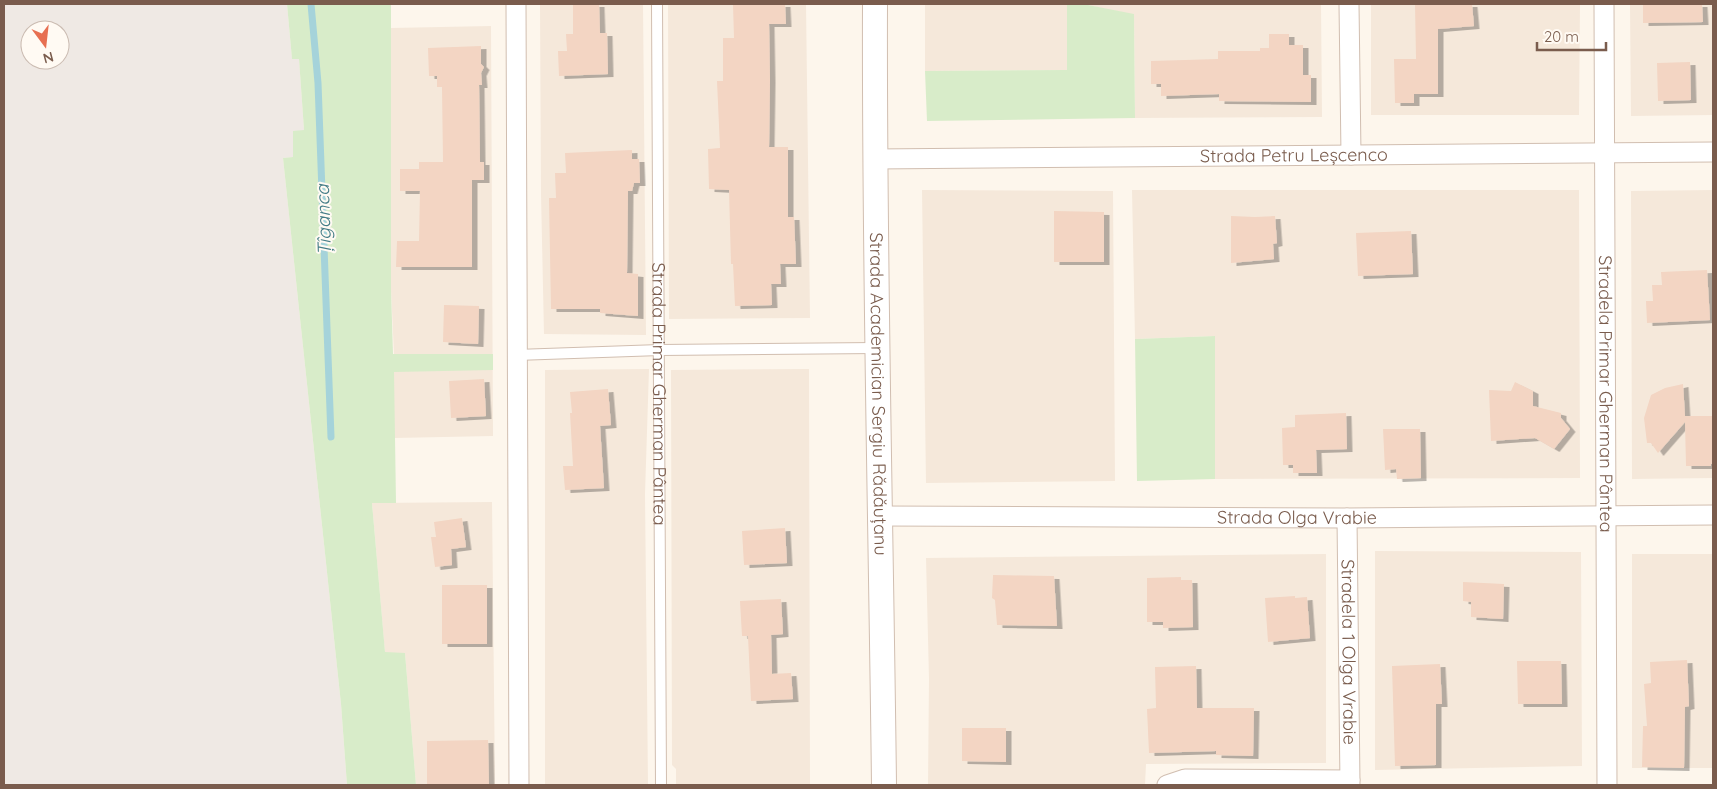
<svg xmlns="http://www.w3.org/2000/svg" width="1717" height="789" font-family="Quicksand,sans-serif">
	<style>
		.residential { fill: #f5e8da }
		.industrial { fill: #efe9e4; fill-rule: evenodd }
		.green { fill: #d8ecc9 }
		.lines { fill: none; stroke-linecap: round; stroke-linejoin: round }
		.stream { stroke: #a5d3da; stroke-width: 7 }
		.building { fill: #f3d5c3; filter: url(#shadow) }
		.service-casing { stroke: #d1beb0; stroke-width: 12 }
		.minor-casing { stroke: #d1beb0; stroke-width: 21 }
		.tertiary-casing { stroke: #d1beb0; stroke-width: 26 }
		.service { stroke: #fff; stroke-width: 10 }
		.minor { stroke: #fff; stroke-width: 19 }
		.tertiary { stroke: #fff; stroke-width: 24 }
		.labels { text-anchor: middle; stroke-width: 4; stroke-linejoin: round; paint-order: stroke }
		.street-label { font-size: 18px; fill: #7a5c4d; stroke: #fffaf3 }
		.water-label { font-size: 19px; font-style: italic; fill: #437c86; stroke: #fffaf3 }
	</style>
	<defs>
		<filter id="shadow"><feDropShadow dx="5.5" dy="3" stdDeviation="0" flood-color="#0004"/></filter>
	</defs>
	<rect width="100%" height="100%" fill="#fdf6ec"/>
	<path class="residential" d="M540 4H643L646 335 544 334 541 194Z
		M668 4H806L810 318 669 319Z
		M925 4H1067V70L925 71Z
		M1083 4H1321L1322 117 1135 118 1134 15Z
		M1371 4H1580L1579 115H1371Z
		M1630 4H1713V115L1631 116Z
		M491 26 493 436 394 438V354L391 289V28Z
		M922 190 1113 191 1115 481 926 483Z
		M1132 190H1579L1580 478 1215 479V336L1135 339Z
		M1713 190V478L1632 479 1631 191Z
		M649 369 645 494 648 785H545V370Z
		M809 369 810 785H676V769L672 765 671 370Z
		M492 502 495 785H416L405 653H385L372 503Z
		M1375 551 1581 552 1582 766 1375 770Z
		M1326 554V763L1146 764 1145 785H928L929 679 926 558Z
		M1632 554H1713V768H1632Z"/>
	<path class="industrial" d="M4 4H287L292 58H299L304 130 293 157 283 158 341 704 347 785H4ZM30 30H60V60H30Z"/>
	<path class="green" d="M287 4H391V289L393 354H493V370L394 372 396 503H372L385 652 405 653 416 785H347L341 704 283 158 293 157V131L304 130 299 59H292Z
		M1067 4H1083L1134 14 1135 118 927 121 925 71 1067 70Z
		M1215 336V479L1137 481 1135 339Z"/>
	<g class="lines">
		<path class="stream" d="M311 4 318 83 331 437"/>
	</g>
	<path class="building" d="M573 4H599L600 33H607L608 74 559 76 558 51H567L566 34H573Z
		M733 4H785L786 24H769L770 80 769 147H788V217H794L796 264H780L781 284H771L772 305 735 306 733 264H731L729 190 709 189 708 149 720 148 717 81H723V38H734Z
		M1415 4H1472L1474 26 1438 29V94H1414V103H1395L1394 59H1416Z
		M1643 4H1702L1703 22 1643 23Z
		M1269 34H1289V45H1303V75H1311V102L1219 101V94L1161 96V84H1151V61L1218 59V51H1260V48H1269Z
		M481 46V64L484 67 481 73 482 85H479L480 162H484V180H472V267H396L397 241H419L420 191H400V169H419V162H443L442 87H437V76H429L428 48Z
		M1690 62 1691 100 1658 101 1657 63Z
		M632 150V159H639L640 183H634L632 191H628L627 273 638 274V316L600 313V309H551L549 198H556L555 173H566L565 153Z
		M1054 211 1104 212V262H1054Z
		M1231 216 1255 217 1275 216 1277 243 1273 244 1274 259 1231 263Z
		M1411 231 1413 274 1358 276 1356 233Z
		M1707 270 1710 320 1647 323 1646 301H1653L1652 285H1662L1661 272Z
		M444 305 479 306 478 344 443 342Z
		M484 379 486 416 451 418 449 381Z
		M1515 382 1533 391V406L1561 413V418L1570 429 1554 449 1535 438 1491 441 1489 390 1511 391Z
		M1683 384 1685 416H1713V464H1711V466H1686L1685 422 1658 453 1651 443H1647L1644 418 1651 395 1665 388Z
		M608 389 611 425 600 426 604 488 565 490 563 466H573L570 413H572L570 392Z
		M1346 413 1347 449 1316 450 1317 473H1293V465H1283L1282 428 1295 427V415Z
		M1383 429H1420L1421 478 1397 479 1396 469 1385 470Z
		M462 518 466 547 451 549 452 565 435 567 431 537H436L434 522Z
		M785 528 787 563 744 565 742 531Z
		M993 575 1054 576 1057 626 997 625 995 600 992 598Z
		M1181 577V580H1192L1193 627 1163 628V622H1147V578Z
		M1463 582 1504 584 1503 619 1471 617V602L1463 601Z
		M442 585H487V644H442Z
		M1295 596V598L1307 597 1310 638 1268 642 1265 598Z
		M781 599 783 634 771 635 772 674 791 673 793 699 751 701 748 636H742L740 601Z
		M1687 660 1689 706 1685 707 1684 768 1642 767 1643 726H1647L1644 684 1651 683 1650 662Z
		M1517 661H1561L1562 704H1518Z
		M1440 664 1442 704H1436V765L1395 766 1392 666Z
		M1196 666 1197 708H1254L1253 756 1216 755V751L1149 753 1147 709 1156 708 1155 667Z
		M962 728H1006V762L962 761Z
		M488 740 489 785H427V741Z"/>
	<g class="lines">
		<g class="service-casing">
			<g id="service">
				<path id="s1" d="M657 4 661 785"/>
				<path d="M516 355 660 350 877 348"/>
			</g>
		</g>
		<g class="minor-casing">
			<g id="minor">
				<path d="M516 4 519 785"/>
				<path d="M1349 4 1351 155"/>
				<path id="s2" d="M1604 4 1607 785"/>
				<path id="s3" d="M875 159 1713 152"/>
				<path id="s4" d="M881 516 1347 518 1713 515"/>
				<path id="s5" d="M1347 518 1350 785"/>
				<path d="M1167 785 1185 779 1350 780"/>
			</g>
		</g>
		<g class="tertiary-casing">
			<g id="tertiary">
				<path id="s6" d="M875 4C874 264 881 525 884 785"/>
			</g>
		</g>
		<use href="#service" class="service"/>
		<use href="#minor" class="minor"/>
		<use href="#tertiary" class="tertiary"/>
	</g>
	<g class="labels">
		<g class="street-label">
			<text dy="6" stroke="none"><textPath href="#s3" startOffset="419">Strada Petru Leșcenco</textPath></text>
			<text dy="6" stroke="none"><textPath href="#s1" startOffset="390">Strada Primar Gherman Pântea</textPath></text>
			<text dy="6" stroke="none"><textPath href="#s2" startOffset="390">Stradela Primar Gherman Pântea</textPath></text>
			<text dy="6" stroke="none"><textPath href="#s6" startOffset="390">Strada Academician Sergiu Rădăuțanu</textPath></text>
			<text dy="6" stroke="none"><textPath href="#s4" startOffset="416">Strada Olga Vrabie</textPath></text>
			<text dy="6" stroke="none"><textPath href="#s5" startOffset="134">Stradela 1 Olga Vrabie</textPath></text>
		</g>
		<g class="water-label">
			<text transform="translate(323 220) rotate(-92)" y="7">Țîganca</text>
		</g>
	</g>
	<rect width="1717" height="789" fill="none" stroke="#7a5c4d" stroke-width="10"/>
	<g transform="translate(45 45) rotate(165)"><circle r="24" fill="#fffaf3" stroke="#cabbb1"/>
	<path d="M0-4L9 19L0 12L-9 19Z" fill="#e76f51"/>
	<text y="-8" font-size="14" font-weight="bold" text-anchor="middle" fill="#7a5c4d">N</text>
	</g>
	<path d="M1537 42v8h69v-8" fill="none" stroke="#7a5c4d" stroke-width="2.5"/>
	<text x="1544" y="42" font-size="15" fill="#7a5c4d" stroke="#fffaf3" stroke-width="4" paint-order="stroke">20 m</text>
</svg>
